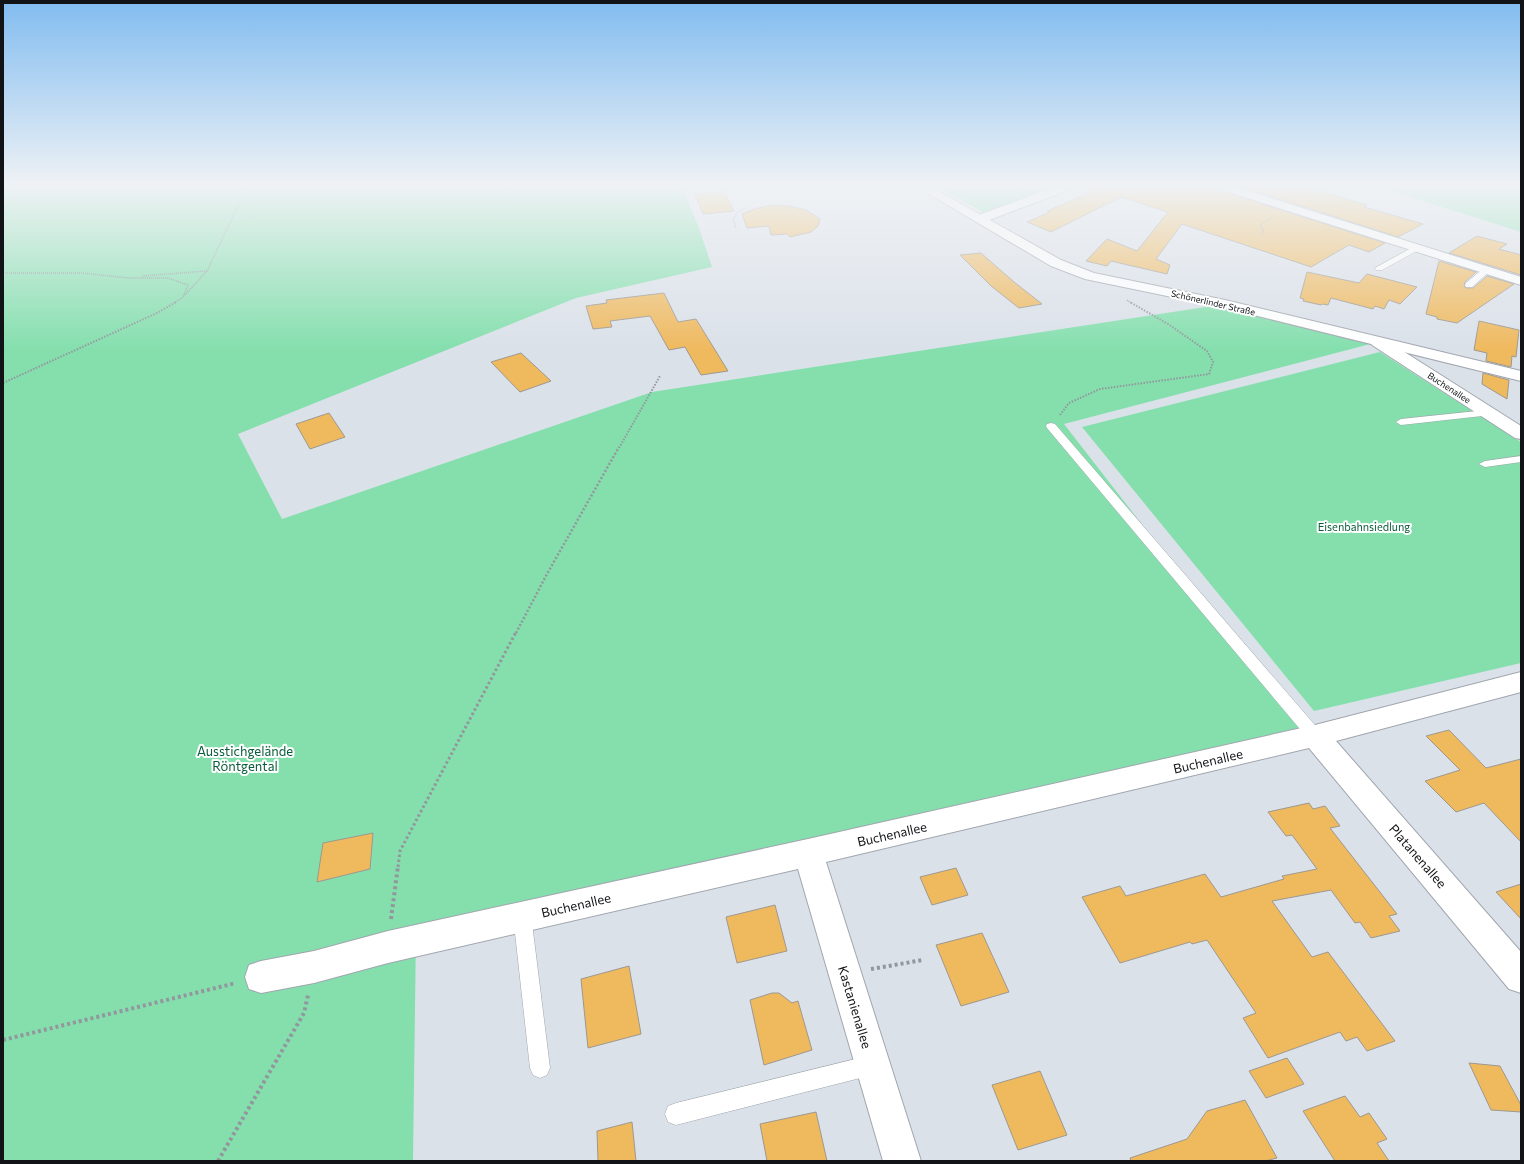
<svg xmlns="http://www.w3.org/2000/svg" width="1524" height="1164" font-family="Commissioner,sans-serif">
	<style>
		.green { fill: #84dfad }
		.building { fill: #efb95e; stroke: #9d9890 }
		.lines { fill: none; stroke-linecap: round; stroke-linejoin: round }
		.service-casing { stroke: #a1a6ae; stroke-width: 1 }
		.minor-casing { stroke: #a1a6ae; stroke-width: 2 }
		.tertiary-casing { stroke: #a1a6ae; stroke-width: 2 }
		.path-far4 { stroke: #93979d; stroke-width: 1.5; stroke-dasharray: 1 1; stroke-linecap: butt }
		.path-far3 { stroke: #93979d; stroke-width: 2; stroke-dasharray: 1.5 1.5; stroke-linecap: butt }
		.path-far2 { stroke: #93979d; stroke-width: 2.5; stroke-dasharray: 2 2; stroke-linecap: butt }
		.path-far1 { stroke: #93979d; stroke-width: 3; stroke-dasharray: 2.5 2.5; stroke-linecap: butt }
		.path { stroke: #93979d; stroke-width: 4; stroke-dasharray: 3 3; stroke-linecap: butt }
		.service { fill: #fff; fill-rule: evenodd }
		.minor { fill: #fff; fill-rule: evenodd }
		.tertiary { fill: #fff; fill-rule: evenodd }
		.labels { text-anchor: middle; stroke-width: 4; stroke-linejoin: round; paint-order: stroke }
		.far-street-label { font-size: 9px; fill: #111316; stroke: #fff }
		.park-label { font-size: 11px; fill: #075b39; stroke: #fff }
		.near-park-label { font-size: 13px; fill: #075b39; stroke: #fff }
		.near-street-label { font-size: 13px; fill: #111316; stroke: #fff }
	</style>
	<rect width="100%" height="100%" fill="#dbe1e9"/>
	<path class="green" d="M3 187H682L699 228 712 267 576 298 238 434 282 519 652 392 1225 304 1378 342 1064 424 1300 728 416 932 413 1161H3Z
		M938 187H1068L990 216Z
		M1379 187H1521V232Z
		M1380 352 1521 442V663L1314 711 1082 427Z"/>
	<path class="building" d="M1103 187H1217L1219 190 1385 243 1369 252 1349 245 1311 267 1182 224 1156 259 1170 265 1167 274 1111 261 1107 266 1086 261 1107 239 1137 251 1168 212 1121 197 1051 232 1027 222 1050 212 1047 211Z
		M1242 187H1304L1367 205 1364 207 1423 224 1398 237Z
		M724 192 734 211 703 214 695 194Z
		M772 205 789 206 806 210 820 219 818 226 811 232 790 237 787 234 771 235 769 226 747 228 742 214 754 209Z
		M1477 236 1507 244 1499 249 1521 255V275L1449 253Z
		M981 253 1014 282 1042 304 1019 308 991 286 960 255Z
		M1439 261 1476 272 1465 282 1464 286 1466 288H1473L1487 276 1514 284 1457 323 1437 319V317L1426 314Z
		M1307 272 1359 283 1367 274 1417 287 1400 304 1389 300 1384 309 1375 306 1373 309 1331 298 1328 305 1322 304 1321 305 1303 301 1304 299 1300 298Z
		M664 293 678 322 696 319 728 371 701 375 685 347 669 350 650 316 610 321 612 327 593 329 586 306 607 303 606 300Z
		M1479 321 1519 330 1516 357 1512 356 1511 367 1486 361 1487 353 1474 350Z
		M521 353 551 381 520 392 491 362Z
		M1483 373 1509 380 1507 399 1482 384Z
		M329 413 345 437 310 449 296 424Z
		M1449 730 1486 768 1521 759V842L1484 803 1456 812 1425 781 1460 770 1426 736Z
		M1309 803 1313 809 1325 806 1340 826 1330 828 1397 914 1389 916 1400 931 1371 938 1360 922 1355 923 1331 890 1272 901 1312 957 1328 952 1395 1041 1367 1051 1357 1037 1346 1041 1340 1032 1268 1058 1243 1018 1256 1013 1207 940 1192 944 1190 942 1120 963 1082 897 1120 886 1126 896 1205 874 1221 897 1284 879 1282 876 1317 869 1292 835 1286 836 1268 812Z
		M373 833 370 869 317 882 323 843Z
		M956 868 968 895 932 905 920 877Z
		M1521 884V919L1496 892Z
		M775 905 787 951 737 963 726 917Z
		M982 933 1009 992 961 1006 936 945Z
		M629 966 641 1034 588 1048 581 979Z
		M772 993H779L792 1003 798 1001 812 1050 764 1065 750 1000Z
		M1287 1058 1304 1084 1266 1098 1249 1071Z
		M1469 1063 1500 1066 1521 1105V1112L1491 1110Z
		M1040 1071 1067 1135 1018 1150 992 1085Z
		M1345 1096 1360 1117 1369 1113 1387 1139 1377 1143 1389 1161H1335L1303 1111Z
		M1245 1100 1277 1158 1265 1161H1131L1130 1158 1187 1139 1207 1111Z
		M816 1112 827 1161H767L760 1124Z
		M632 1122 636 1161H598L597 1131Z"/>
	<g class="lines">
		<g class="service-casing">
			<path id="service" d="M1415 246H1418L1422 248 1382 270H1376L1375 268Z
				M1484 268H1487L1491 270 1472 287H1466L1465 285 1466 283Z
				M1487 410 1492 413 1491 415 1401 425 1396 422 1401 419Z
				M1051 423 1055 424 1320 731 1323 736 1320 741 1315 742 1310 741 1047 428 1046 426 1047 424Z
				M1521 456V462L1485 467 1479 464 1485 461Z
				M522 906 528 909 531 915 550 1068 547 1075 540 1078 533 1075 530 1068 513 915 516 909Z
				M872 1055 879 1058 882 1065 879 1072 872 1075 676 1125 668 1122 665 1114 668 1106 676 1103Z"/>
		</g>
		<g class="minor-casing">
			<path id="minor" d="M1055 187H1072L1071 189 984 222H976L974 219 976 216Z
				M1218 187H1236L1521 277V285L1219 189Z
				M1378 337 1384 339 1521 426V439L1515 438 1372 345 1370 342 1372 339Z
				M1521 672V692L1336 741 1521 952V993L1509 989 1309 748 826 862 921 1161H883L798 869 388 963 314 983 261 993 249 989 245 977 249 965 261 961 314 951 388 931 808 839 1315 725Z"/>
		</g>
		<g class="tertiary-casing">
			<path id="tertiary" d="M917 187H931L1061 260 1094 273 1225 300 1521 371V381L1225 308 1085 279 1051 266Z"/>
		</g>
		<path class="path-far4" d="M736 228 733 220 737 213 746 208
			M1262 236 1263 230 1260 225 1271 218
			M3 273H82L129 278H168L188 285 183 297 174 303
			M142 276 207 271
			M185 295 207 271 247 187
			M1127 300 1131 303"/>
		<path class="path-far3" d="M3 383 157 313 176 302
			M1060 415 1069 403 1100 389 1209 374 1213 362 1207 351 1168 324 1130 302
			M619 448 660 376"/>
		<path class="path-far2" d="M516 633 547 574 619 447"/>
		<path class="path-far1" d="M398 867 400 851 516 632"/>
		<path class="path" d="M391 919 398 866
			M871 969 923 960
			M3 1040 236 983
			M218 1161 304 1013 308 995"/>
		<use href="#service" class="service"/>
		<use href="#minor" class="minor"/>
		<use href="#tertiary" class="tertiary"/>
	</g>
	<linearGradient id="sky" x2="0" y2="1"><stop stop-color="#81bcf0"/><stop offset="0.53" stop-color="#eff2f5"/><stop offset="1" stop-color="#eff2f5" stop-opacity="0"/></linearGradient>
	<rect width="1524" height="350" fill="url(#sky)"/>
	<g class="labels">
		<g class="far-street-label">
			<text transform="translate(1213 303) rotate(13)" y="3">Schönerlinder Straße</text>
			<text transform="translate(1449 388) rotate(33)" y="3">Buchenallee</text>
		</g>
		<g class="park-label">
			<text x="1364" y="531">Eisenbahnsiedlung</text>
		</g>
		<g class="near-park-label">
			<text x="245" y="756">Ausstichgelände<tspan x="245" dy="15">Röntgental</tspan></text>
		</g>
		<g class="near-street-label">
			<text transform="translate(1208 761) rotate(-13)" y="5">Buchenallee</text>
			<text transform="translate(892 834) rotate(-13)" y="5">Buchenallee</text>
			<text transform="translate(1418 856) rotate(49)" y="5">Platanenallee</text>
			<text transform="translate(576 905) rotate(-13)" y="5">Buchenallee</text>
			<text transform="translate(855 1007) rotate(73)" y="5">Kastanienallee</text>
		</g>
	</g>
	<rect width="1524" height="1164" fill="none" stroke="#111316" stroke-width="8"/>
</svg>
